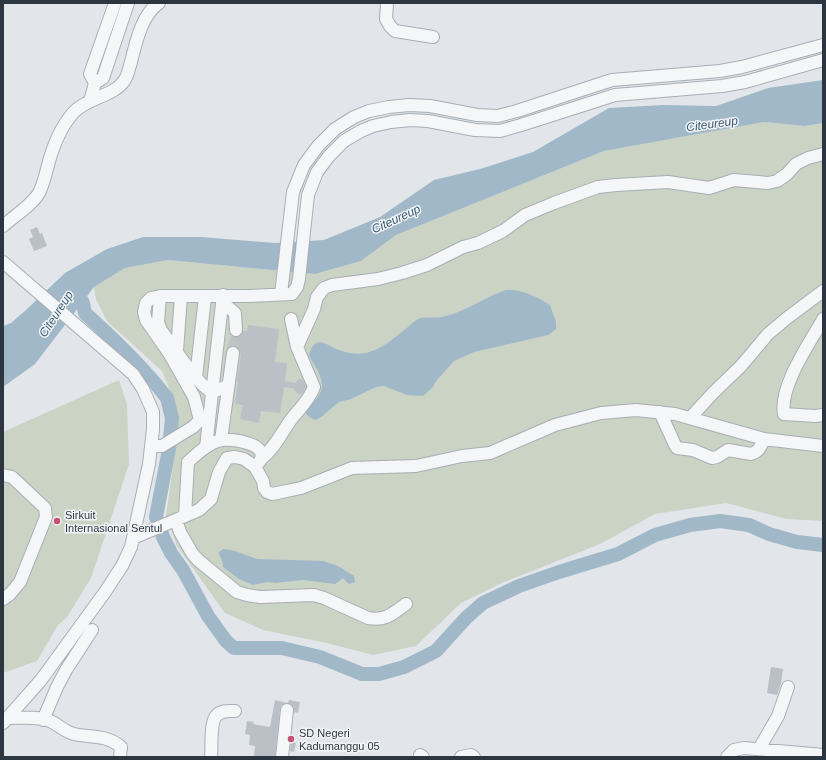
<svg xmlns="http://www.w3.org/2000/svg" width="826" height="760" font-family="Helvetica,sans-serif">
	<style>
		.green { fill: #cad3c4 }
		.water { fill: #a0b8c7 }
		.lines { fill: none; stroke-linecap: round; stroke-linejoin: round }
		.river { stroke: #a0b8c7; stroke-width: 14 }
		.building { fill: #bac0c6 }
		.minor-tunnel { stroke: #bec3c8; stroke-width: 12; stroke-dasharray: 12 6; stroke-linecap: butt }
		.minor-casing { stroke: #a8aeb4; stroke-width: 14 }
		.minor { stroke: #f5f6f8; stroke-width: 12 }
		.poi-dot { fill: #c55271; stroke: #f2f5f7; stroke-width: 1.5 }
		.labels { text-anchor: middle; stroke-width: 3; stroke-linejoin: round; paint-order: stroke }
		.poi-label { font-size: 11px; fill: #2c3641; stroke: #f2f5f7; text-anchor: start }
		.water-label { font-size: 12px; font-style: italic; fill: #395972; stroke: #f2f5f7 }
	</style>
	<rect width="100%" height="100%" fill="#e2e6ea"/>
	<path class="green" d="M764 122 805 126 823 123V521L787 519 726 503 655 514 600 544 504 582 461 603 416 646 373 655 327 643 263 630 225 613 177 546 166 516 178 430 176 405 162 371 107 321 96 299 94 287 125 268 168 260 315 274 361 261 396 235 604 151Z
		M119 380 127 405 129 464 91 578 67 617 58 625 37 661 3 673V432Z"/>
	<path class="water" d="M823 80V123L805 126 764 122 604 151 396 235 361 261 315 274 168 260 125 268 94 287 35 364 3 387V326L11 323 26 310 65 273 107 249 143 237H201L275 243 324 240 380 217 434 180 480 169 533 152 609 108 663 105 716 106 768 88Z
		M506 290C522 289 538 297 550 305L556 322V329L548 335 474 352 454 361 437 380 432 388 423 396 407 395 384 386 376 387 351 399 339 402 321 417 316 420 311 418 306 414V410C311 405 317 399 320 393 327 381 314 366 309 355 315 333 326 345 339 350 349 354 360 355 369 352 384 348 396 336 408 327 411 324 416 320 420 318 427 317 435 318 442 317 446 316 450 315 453 314 472 307 488 296 506 290Z
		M223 549 235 551 257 559 323 561 338 566 354 576 355 582 349 584 343 578 335 584 303 580 275 583 267 582 253 585 239 579 223 567C223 560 219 557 219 552Z"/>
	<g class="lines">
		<path class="river" d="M74 287 83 303 85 313 113 339 134 360 155 383 167 398 172 418 169 449 156 517 163 537 171 553 183 570 208 616 226 641 234 648H282L320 657 362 674H379L404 667 436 651 466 618 483 603 519 586 559 572 618 554 655 535 690 525 720 521 749 525 769 534 797 542 823 545"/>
	</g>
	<path class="building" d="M37 227 40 234 42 233 47 246 34 251 29 239 33 237 30 230Z
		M248 325 279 329 275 362 287 363 285 381 295 383 299 379 303 380 306 387 302 394H298L293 388 284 387 280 413 261 411 259 423 240 419 243 405 235 404 238 382H237L241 354 237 347 234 346H230L231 336 236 337 240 336 243 331H247Z
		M771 667 783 669 781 684 777 695 767 693Z
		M275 700 287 703 281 705 280 709 275 757H254L255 746 249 745 250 735 245 734 247 721 254 722 253 724 270 727Z
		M289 700 300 702 298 713 295 712 294 714V707L288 703Z
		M291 742 296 743 294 752 290 751Z"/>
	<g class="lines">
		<path class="minor-tunnel" d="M233 353 236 330"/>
		<g class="minor-casing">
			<path id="minor" d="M387 3 386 19 390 26 395 31 433 37
				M95 83 90 74 115 3
				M90 101 95 83 103 78 128 3
				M3 226C14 216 34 204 40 191 44 182 46 173 48 165 53 146 60 128 73 113 86 98 114 96 124 81 128 76 129 68 131 62 136 42 142 14 159 3
				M3 262 133 374 143 389 153 412V429L149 464 131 547 122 566 105 592 41 680 3 723
				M281 294 293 192 304 165 318 146 335 129 354 117 369 111 389 107 409 105 430 106 477 115 498 116 517 111 612 80 720 71 742 67 823 45
				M160 296 158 322 161 330C170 342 199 387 211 391 217 392 223 388 228 385
				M222 302 235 313 236 330
				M823 319C810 343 779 386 784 414L815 416 823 415
				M297 347 314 309 317 297 324 288 332 285 378 279 402 273 427 265 463 247 478 243 503 231 525 215 554 203 598 187 616 185 668 182 709 188 734 180 768 183 777 181 787 174 796 164 808 158 823 154
				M177 351 181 296
				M196 377 205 297
				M660 412 675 445 677 448 693 450 712 458 717 457 728 450 751 454C759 452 761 446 764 439
				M690 418 713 393 741 366 768 334 787 318 823 291
				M200 420 194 397 169 353 146 320 144 312 146 303 151 298 160 296H249L292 294 297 287 299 279 308 195 317 172 329 156 344 141 361 131 373 126 391 122 410 120 428 121 475 130 500 131 521 125 615 95 722 86 745 82 823 60
				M221 440 233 353
				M151 446H162L193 427 200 420 208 421
				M206 447 223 295
				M261 459C274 449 281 434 290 421 298 410 309 401 314 387L297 347 291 319
				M3 475 12 477 45 508 46 517 20 582 10 594 3 599
				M185 516 199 510 211 499 219 472 227 458 235 457 244 459 255 467 263 481 264 488 267 492 272 494 277 493 301 488 352 468 416 466 462 456 490 453 555 425 601 413 636 410 675 414 764 439 823 446
				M176 520 180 532 192 553 198 560 237 592 247 595 260 597 314 595 324 598 368 618C386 621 392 614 406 604
				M133 538 185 516 188 462C197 454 209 442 222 440 232 439 267 443 261 459 260 462 257 464 255 467
				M7 718C21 718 38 716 50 721 59 725 65 732 74 734 91 738 106 734 121 747L120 757
				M43 720 57 687 66 670 92 630
				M759 749 778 716 788 687
				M420 755 423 757
				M211 757C212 747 210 723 216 716 221 710 229 711 235 711
				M282 757 287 710
				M461 757 471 755 474 757
				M727 757 734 750 744 748 823 755"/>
		</g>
		<use href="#minor" class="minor"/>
	</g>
	<g class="poi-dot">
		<circle cx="57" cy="521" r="4"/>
		<circle cx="291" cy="739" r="4"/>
	</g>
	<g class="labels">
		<g class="poi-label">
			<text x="65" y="519">Sirkuit<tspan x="65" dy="13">Internasional Sentul</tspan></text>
			<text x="299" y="737">SD Negeri<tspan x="299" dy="13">Kadumanggu 05</tspan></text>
		</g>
		<g class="water-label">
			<text transform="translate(712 124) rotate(-8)" y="4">Citeureup</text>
			<text transform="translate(396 219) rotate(-25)" y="4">Citeureup</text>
			<text transform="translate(56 314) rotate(-57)" y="4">Citeureup</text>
		</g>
	</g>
	<rect width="826" height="760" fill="none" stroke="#2c3641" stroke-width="8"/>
</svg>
